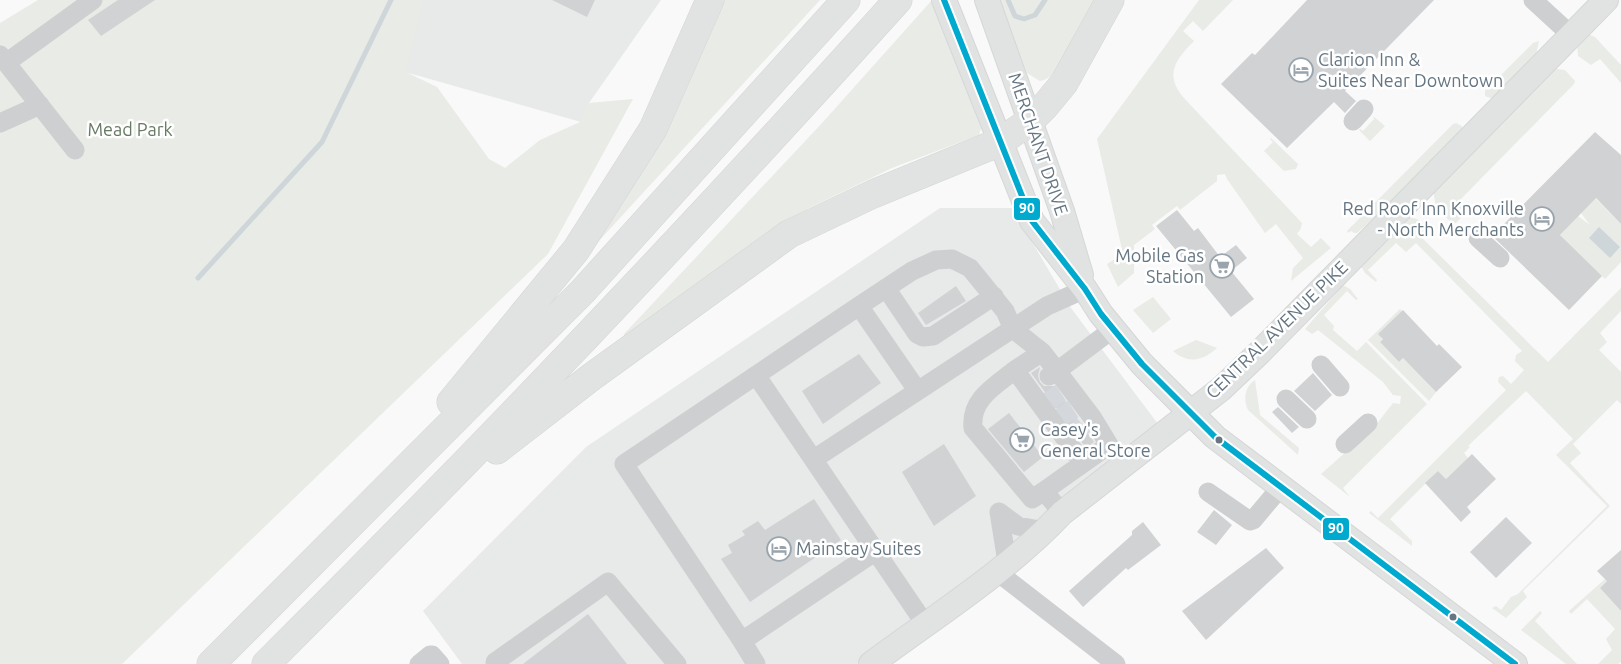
<svg xmlns="http://www.w3.org/2000/svg" width="1621" height="664" font-family="Ubuntu,sans-serif">
	<style>
		.built { fill: #e8e9e9 }
		.green { fill: #e8ebe6 }
		.water { fill: #ced6d9 }
		.lines { fill: none; stroke-linecap: round; stroke-linejoin: round }
		.stream { stroke: #ced6d9; stroke-width: 5 }
		.building { fill: #d0d2d3 }
		.minor-tunnel { stroke: #d4d8dc; stroke-width: 19; stroke-dasharray: 19 9; stroke-linecap: butt }
		.major-casing { stroke: #d5d6d7; stroke-width: 26 }
		.highway-casing { stroke: #d5d6d6; stroke-width: 29 }
		.minor { stroke: #cecfd0; stroke-width: 19 }
		.major { stroke: #e1e2e2; stroke-width: 24 }
		.highway { stroke: #e1e2e2; stroke-width: 28 }
		.bus-1-casing { stroke: #fff; stroke-width: 10 }
		.bus-1 { stroke: #00a9ce; stroke-width: 6 }
		.bus-dot { fill: #657683; stroke: #fff; stroke-width: 2 }
		.labels { text-anchor: middle; stroke-width: 5; stroke-linejoin: round; paint-order: stroke }
		.poi-label { font-size: 18px; fill: #657683; stroke: #fff; text-anchor: start }
		.park-label { font-size: 18px; fill: #687a64; stroke: #fff }
		.street-label { font-size: 18px; fill: #657683; stroke: #fff }
		.line-badge { stroke: #fff; stroke-width: 2 }
		.badge-label { font-size: 14px; text-anchor: middle; font-weight: bold; fill: #fff }
	</style>
	<rect width="100%" height="100%" fill="#f9f9f9"/>
	<path class="built" d="M363 0H661L589 103 581 122 338 53Z
		M940 208H1012L1071 308 1158 424 983 570 857 664H462L423 611 586 447Z"/>
	<path class="green" d="M38 0H423L406 72 437 87 489 159 505 168 540 140 580 122 589 103 633 99 548 254 122 664H0V23Z
		M721 0H820L597 243 595 241Z
		M932 0 981 128 979 135 892 168 809 208 753 243 626 337 624 334 823 122Z
		M1000 0H1098C1086 21 1065 77 1040 81L1027 73Z
		M1199 0H1233L1203 31 1193 21 1183 31 1194 41C1176 59 1164 74 1183 97L1302 223 1301 228 1297 234 1311 247 1321 238 1331 248 1291 281 1293 268 1303 258 1276 224 1265 233 1227 179 1225 174 1217 175V181L1180 210 1177 206 1152 225 1155 229 1134 245V273L1118 287 1107 264 1123 254 1097 139Z
		M1588 34 1595 37 1621 65V83L1600 59 1591 65 1578 56 1577 44Z
		M1539 41 1536 55 1493 99 1485 96V91L1533 43Z
		M1556 69 1565 70 1575 81 1574 84 1461 199 1469 209 1456 223H1452L1436 208 1433 190Z
		M1373 116 1385 126 1370 141 1359 130 1360 129 1363 131 1374 119Z
		M1456 123 1462 126V132L1408 188 1357 233H1354L1351 231 1348 233 1347 231 1453 124Z
		M1271 138 1298 164 1296 169 1284 171 1264 151 1273 142 1270 139Z
		M1595 198 1621 224V262L1605 279 1560 235 1578 216 1590 225 1581 213Z
		M1406 218C1416 217 1424 221 1427 231L1423 239 1548 362 1621 288V311L1600 333 1607 342 1599 350 1621 372V404L1617 400 1573 444 1581 453 1570 463 1610 506 1523 591 1527 597 1506 618 1492 608 1496 606 1501 610 1511 597 1518 594 1607 506 1556 455 1573 439 1526 391 1468 446 1470 447 1464 453 1468 458 1446 479 1438 471 1390 519 1412 541V546L1369 513 1371 511 1378 518 1506 390 1498 382 1499 377 1503 376 1511 384 1524 370 1515 361 1516 355 1522 351 1416 243 1406 252 1396 243 1368 270 1377 280 1376 282 1365 273 1361 266Z
		M1343 285 1350 289 1358 299 1356 300 1347 291 1324 315 1334 326 1333 330 1357 351 1366 342 1427 404 1343 488 1350 497 1321 474 1375 426 1393 403 1400 404 1401 396 1393 395 1383 382 1318 330 1312 334 1305 329Z
		M1153 297 1171 319 1153 333 1133 310Z
		M1400 309 1402 311 1380 342 1399 362 1403 358 1436 392 1429 401 1368 340Z
		M1196 340 1217 348C1203 361 1188 364 1173 351Z
		M1255 380 1260 415 1299 448 1298 455 1248 410C1243 400 1245 386 1255 380Z
		M1605 579 1607 581 1600 588 1621 611V662L1618 664H1598L1612 650 1606 639 1615 629 1587 599 1571 614 1569 611Z
		M1540 611 1542 613 1535 621 1577 664H1566L1521 630Z"/>
	<path class="water" d="M1599 227 1620 247 1610 258 1589 238Z"/>
	<g class="lines">
		<path class="stream" d="M1008 0 1015 16 1024 19 1035 15 1045 0
			M198 278 322 142 391 0"/>
	</g>
	<path class="building" d="M118 0H155L101 36 88 20Z
		M552 0H595L587 17Z
		M1307 0H1434L1345 91 1356 101 1345 113 1334 102 1287 148 1221 84 1252 53 1255 55Z
		M1595 132 1621 155V224L1596 198 1560 235 1602 276 1569 310 1486 230 1492 225 1497 231Z
		M1177 210 1194 231 1198 228 1220 257 1236 245 1247 258 1231 271 1254 299 1231 317 1156 226Z
		M956 286 966 301 926 325 918 313Z
		M1403 310 1437 346 1439 344 1462 367 1436 392 1403 358 1399 362 1380 342 1383 339 1378 334Z
		M859 354 881 383 823 424 802 391Z
		M1040 367 1038 376 1040 382 1044 386H1054L1094 442 1086 448 1031 373Z
		M1313 373 1332 395 1315 411 1294 391Z
		M1278 407 1299 427 1292 433 1272 412Z
		M1009 413 1043 457 1024 472 988 429Z
		M944 444 976 496 934 526 902 472Z
		M1472 454 1496 479 1467 507 1471 512 1461 522 1425 483 1438 471 1446 479Z
		M814 499 841 540 750 602 721 559 732 553 728 545 745 535 742 531 758 521 765 530Z
		M1214 510 1232 525 1216 545 1197 532Z
		M1506 517 1532 543 1496 578 1470 552Z
		M1143 522 1161 545 1128 570 1126 568 1083 607 1069 591 1132 535V531Z
		M1266 548 1284 568 1206 640 1182 611Z
		M1621 550V611L1600 588 1607 581 1597 571Z
		M588 614 627 664H523L545 647Z"/>
	<g class="lines">
		<path class="minor-tunnel" d="M1046 403 1061 393
			M1058 419 1073 409
			M1071 436 1083 425"/>
		<g class="major-casing">
			<path id="major" d="M944 0 1032 221 1085 289 1101 314 1142 364 1215 437 1515 664
				M987 0 1062 211 1081 275
				M871 664C934 617 1009 570 1062 513L1221 389 1260 352 1606 0"/>
		</g>
		<g class="highway-casing">
			<path id="highway" d="M451 402 576 250 653 129 710 0
				M497 450 590 378 789 234 873 194 1000 142 1030 121 1045 106 1064 83 1110 0
				M211 664 583 291 846 0
				M266 664C483 448 694 227 898 0"/>
		</g>
		<path class="minor" d="M1533 0 1571 35
			M0 55 75 150
			M6 63 93 0
			M1353 121 1364 109
			M0 123 40 105
			M1478 238 1500 258
			M886 288 917 334 923 337 933 336 994 296
			M1042 352 1015 370 1083 463
			M1321 365 1340 387
			M1015 370C995 386 970 399 973 428L1032 499 1044 491
			M756 375 925 624
			M1049 376 1057 371 1092 417 1109 445 1044 491 1062 513
			M917 390 859 306 912 271 936 260 952 259 970 268 1005 311 1013 329 1042 352 1057 371 1113 329
			M1286 399 1307 419
			M1345 444 1368 423
			M814 459 1047 306 1085 289
			M1208 492 1250 521 1253 520 1280 488
			M999 512 1007 562
			M999 512 1018 526 1045 531
			M996 571 1116 664
			M742 641 624 464 859 306
			M419 664 430 655H432L440 664
			M497 664 495 662 608 582 677 664
			M756 664 742 641 876 551"/>
		<use href="#major" class="major"/>
		<use href="#highway" class="highway"/>
		<g class="bus-1-casing">
			<path id="bus-1" d="M944 0 1032 221 1085 289 1101 314 1142 364 1215 437 1515 664"/>
		</g>
		<use href="#bus-1" class="bus-1"/>
	</g>
	<defs>
		<g id="hotel-ring" transform="scale(1.25)"><circle r="9.5" fill="#fff" stroke="#99a4ac" stroke-width="1.5"/><path d="M-6-4.5h1.5V1H6V5H4.5V3h-9V5H-6ZM-4 0a1.8 1.8 0 1 1 3.6 0ZM.5 0V-2.5h3Q6-2.5 6 0Z" fill="#99a4ac"/></g>
		<g id="supermarket-ring" transform="scale(1.25)"><circle r="9.5" fill="#fff" stroke="#99a4ac" stroke-width="1.5"/><path d="M-6-5.5h2.5l.6 2H6L4.5 2H-2.5L-4.4-4H-6ZM-1.5 3.2a1.3 1.3 0 1 0 .1 0ZM3 3.2a1.3 1.3 0 1 0 .1 0Z" fill="#99a4ac"/></g>
	</defs>
	<g fill-rule="evenodd">
		<use href="#hotel-ring" x="1301" y="70"/>
		<use href="#hotel-ring" x="1542" y="219"/>
		<use href="#supermarket-ring" x="1222" y="266"/>
		<use href="#supermarket-ring" x="1022" y="440"/>
		<use href="#hotel-ring" x="779" y="549"/>
	</g>
	<g class="bus-dot">
		<circle cx="1219" cy="440" r="4.5"/>
		<circle cx="1453" cy="617" r="4.5"/>
	</g>
	<g class="labels">
		<g class="poi-label">
			<text x="1318" y="66">Clarion Inn &amp;<tspan x="1318" dy="21">Suites Near Downtown</tspan></text>
			<text x="1524" y="215" text-anchor="end">Red Roof Inn Knoxville<tspan x="1524" dy="21">- North Merchants</tspan></text>
			<text x="1204" y="262" text-anchor="end">Mobile Gas<tspan x="1204" dy="21">Station</tspan></text>
			<text x="1040" y="436">Casey's<tspan x="1040" dy="21">General Store</tspan></text>
			<text x="796" y="555">Mainstay Suites</text>
		</g>
		<g class="park-label">
			<text x="130" y="136">Mead Park</text>
		</g>
		<g class="street-label">
			<text transform="translate(1038 144) rotate(71)" y="6">MERCHANT DRIVE</text>
			<text transform="translate(1277 330) rotate(-44)" y="6">CENTRAL AVENUE PIKE</text>
		</g>
	</g>
	<g class="line-badge">
		<rect x="1013" y="197" width="28" height="24" rx="5" fill="#00a9ce"/>
		<rect x="1322" y="517" width="28" height="24" rx="5" fill="#00a9ce"/>
	</g>
	<g class="badge-label">
		<text x="1027" y="213">90</text>
		<text x="1336" y="533">90</text>
	</g>
</svg>
